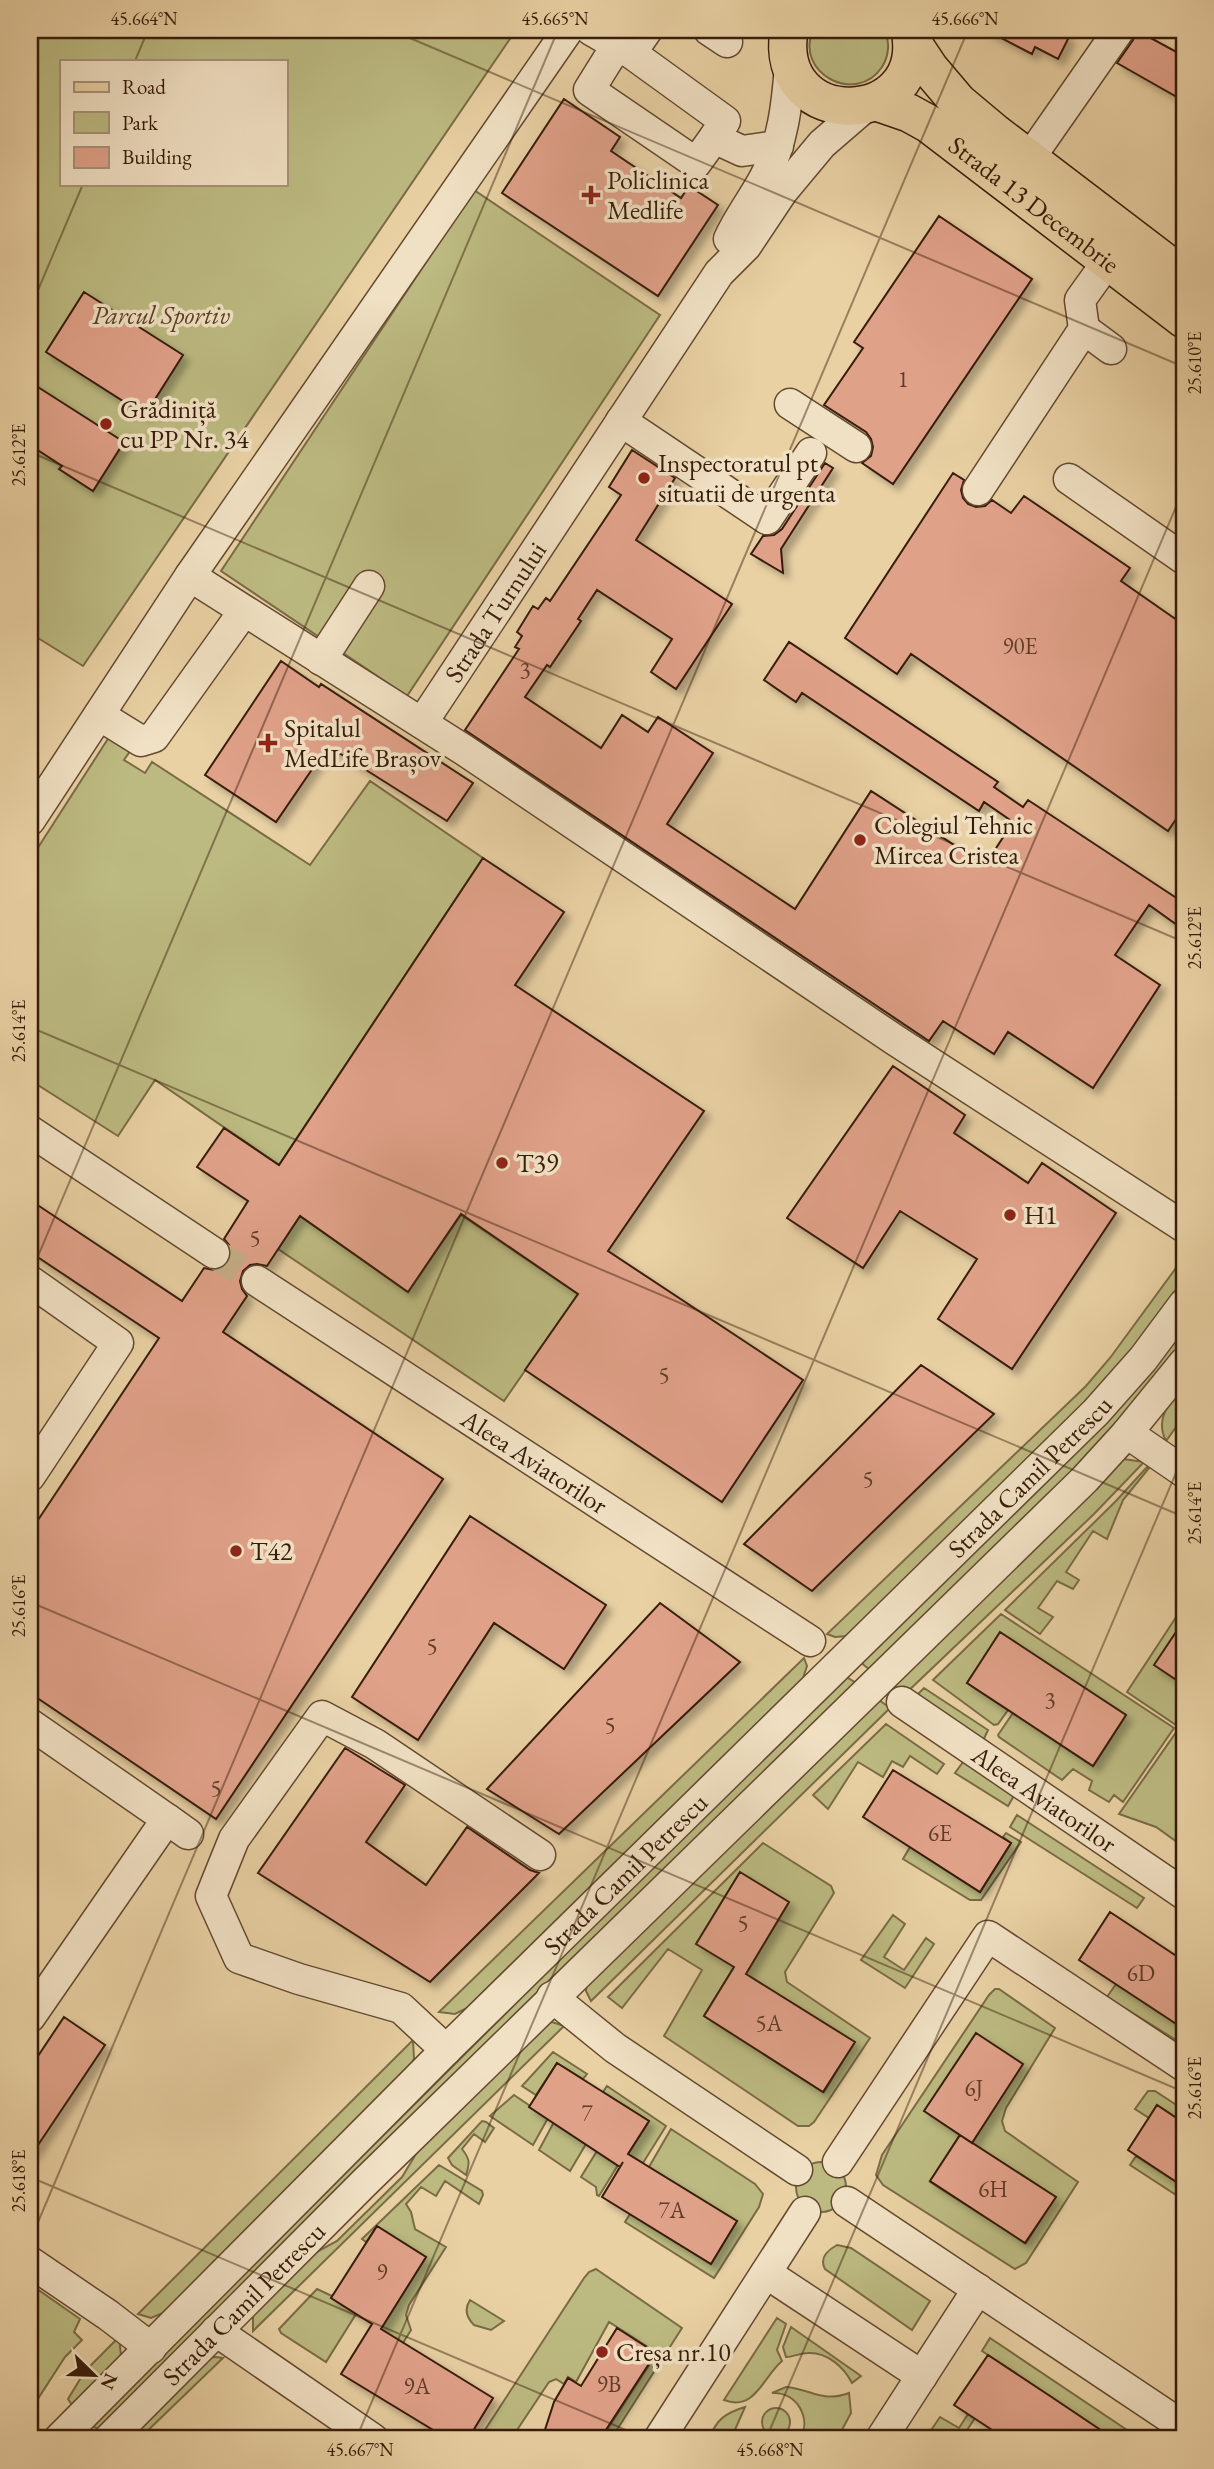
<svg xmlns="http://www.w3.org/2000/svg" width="1214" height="2469" font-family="'EB Garamond',serif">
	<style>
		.green { fill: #bcba81; stroke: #7a6b45; stroke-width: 2; fill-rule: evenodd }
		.building { fill: #e0a189; stroke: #371c09; stroke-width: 2; filter: url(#shadow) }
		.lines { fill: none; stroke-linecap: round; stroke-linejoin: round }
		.minor-tunnel { stroke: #c5ad85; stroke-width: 30; stroke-dasharray: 30 15; stroke-linecap: butt }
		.minor-casing { stroke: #644930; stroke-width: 33 }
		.major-casing { stroke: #371c09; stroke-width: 40 }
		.minor { stroke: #f1e1c4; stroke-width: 30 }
		.major { stroke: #e9d1a4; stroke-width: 37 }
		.ticks { fill: none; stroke: #371c09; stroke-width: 2; stroke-opacity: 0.45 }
		.poi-dot { fill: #8f2418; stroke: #f1e1c4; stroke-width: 2.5 }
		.labels { text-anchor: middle; stroke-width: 7; stroke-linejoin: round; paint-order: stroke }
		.number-label { font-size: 23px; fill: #613d29 }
		.poi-label { font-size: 26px; fill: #371c09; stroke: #f1e1c4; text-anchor: start }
		.street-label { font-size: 26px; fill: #371c09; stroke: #f1e1c4 }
		.park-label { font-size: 26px; font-style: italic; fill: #584427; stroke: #f1e1c4 }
		.neatline { fill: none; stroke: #371c09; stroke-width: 2.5 }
		.ticks-label { font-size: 18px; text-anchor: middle; fill: #371c09 }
	</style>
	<defs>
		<filter id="shadow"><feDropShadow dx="6" dy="6" stdDeviation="3.5" flood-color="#0004"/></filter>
	</defs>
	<rect width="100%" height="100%" fill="#e9d1a4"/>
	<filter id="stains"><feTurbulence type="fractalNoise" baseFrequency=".00286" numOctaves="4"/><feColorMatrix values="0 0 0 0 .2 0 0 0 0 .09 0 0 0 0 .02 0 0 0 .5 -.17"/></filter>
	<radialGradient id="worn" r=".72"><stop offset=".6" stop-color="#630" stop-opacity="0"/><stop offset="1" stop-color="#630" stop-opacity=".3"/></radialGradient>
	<path class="green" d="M30 30H516L83 666 30 633ZM61 61H285V184H61Z
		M813 30H885C890 42 889 56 882 67 856 106 794 73 813 30Z
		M474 190 660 315 407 696 221 571Z
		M113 731 135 744 124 760 145 773 152 762 310 865 370 781 483 858 279 1165 155 1080 118 1136 30 1080V860Z
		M461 1215 578 1294 504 1401 278 1249 300 1216 408 1292Z
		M1184 1257V1279L1118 1368 1093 1397 848 1636 835 1637 827 1634 1086 1386 1110 1358Z
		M1184 1319V1342L1130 1413 1098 1449 870 1670 860 1662Z
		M1184 1383V1416L1166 1441C1154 1418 1171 1401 1184 1383Z
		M1123 1459 1144 1462 1094 1514 904 1695 892 1683Z
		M1147 1467 1149 1468 1123 1500 1107 1539 1093 1531 1066 1572 1079 1580 1073 1589 1057 1581 1038 1608 1053 1617 1040 1634 1005 1610 1116 1501Z
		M1184 1605V1620L1155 1665 1184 1685V1712L1176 1725 1127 1692Z
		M1001 1614 1174 1728 1123 1802 1114 1795 1109 1802 1089 1790 1092 1781 1073 1769 1062 1780 999 1737 998 1735 1013 1713 1093 1766 1126 1715 1001 1633 967 1683 1008 1710 998 1724 994 1725 933 1680Z
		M804 1658 807 1666 803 1678 467 2008 455 2014 439 2012Z
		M845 1676 856 1683 100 2431 92 2425Z
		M924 1688 988 1730 982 1743 915 1697Z
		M875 1697 890 1708 591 2001 586 1991 587 1982Z
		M1184 1721V1847L1156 1827 1119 1814Z
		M886 1724 944 1764 937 1774 910 1756 903 1767 892 1761 883 1777 858 1762 828 1809 813 1795Z
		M963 1762 1015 1794 1008 1806 955 1773Z
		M1017 1815 1144 1898 1137 1908 1010 1827Z
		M1006 1833 1021 1842 981 1900H970L903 1859 910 1847 980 1892 1011 1843 1003 1837Z
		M763 1843 831 1886 834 1893 785 1972 787 1982 870 2038 814 2122 809 2126H798L664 2036 702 1970 668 1949 622 2008 608 1997ZM734 1967 854 2042 824 2092 704 2016Z
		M893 1915 905 1924 884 1957 904 1970 926 1938 934 1944 905 1988 861 1960Z
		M1116 1984 1184 2029V2045L1107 1997Z
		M995 1989H999L1055 2028 1006 2108 1002 2121 1005 2131 1078 2182 1026 2263 1015 2269 883 2185 876 2175 882 2155 989 1995ZM960 2135 1055 2197 1026 2243 930 2182Z
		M552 2022 564 2026 253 2331V2314L311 2255 337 2241 402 2177 422 2144 537 2026Z
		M413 2040 414 2059 409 2067 163 2313 151 2318 138 2314Z
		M553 2052 587 2074 583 2079 557 2063 536 2095 522 2086Z
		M607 2086 666 2126 643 2163 628 2154 649 2121 603 2092Z
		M1148 2091H1155L1184 2110V2123L1157 2105 1149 2118 1135 2109Z
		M514 2095 548 2118 533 2145 490 2116Z
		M482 2121 486 2122 494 2128 485 2142 474 2134 462 2149C470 2159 470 2163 466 2175L452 2165 448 2158Z
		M554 2122 586 2144 570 2171 539 2150Z
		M671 2129 755 2184 763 2194 759 2207 714 2278 625 2222 630 2214 711 2263 737 2221 649 2167Z
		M597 2151 618 2165 599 2196 597 2195 596 2187 581 2177Z
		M1136 2156 1184 2187V2204L1182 2199 1130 2165Z
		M796 2187a25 25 0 1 1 50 0a25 25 0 1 1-50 0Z
		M439 2165 482 2191 483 2195 479 2204 445 2181 436 2196 421 2187 406 2204 411 2212 415 2229 446 2247 409 2305 406 2315 411 2330 403 2343 380 2329 426 2257 377 2226 366 2242 362 2239Z
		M837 2245 851 2248 930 2301 912 2330 825 2269C819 2258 828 2250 837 2245Z
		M596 2269 682 2328 611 2439H601L657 2353 609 2322 576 2382 568 2377 564 2384 556 2379 549 2382 511 2439H479L584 2278 589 2272Z
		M30 2284 80 2319 74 2332 82 2340 65 2357 30 2411Z
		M317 2289 332 2296 331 2298 356 2314 326 2362 281 2333 279 2329Z
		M470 2300 504 2321 491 2330 474 2325C467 2318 464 2309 470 2300Z
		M777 2318 786 2324 777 2350 782 2361C763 2377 755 2412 724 2400Z
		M791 2327 861 2376 852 2383C844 2367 827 2352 808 2353 800 2353 793 2357 786 2357L783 2347Z
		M119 2337 121 2356 72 2405 68 2399 85 2371Z
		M990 2338 1127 2430 1121 2439H1092L1099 2429 982 2351Z
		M216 2357 223 2358 139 2439H123L203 2358Z
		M786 2387C811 2389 823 2403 849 2393L851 2413 837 2439H801C811 2417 797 2392 772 2393Z
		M745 2407 734 2432V2439H709C716 2420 725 2413 745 2407Z
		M762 2422a14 14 0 1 1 28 0a14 14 0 1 1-28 0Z
		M968 2414 975 2418 961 2439H925L940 2417 959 2428Z"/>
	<path class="building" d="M986 30H1056L1069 37 1058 59 1035 47 1032 54Z
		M1136 30 1184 56V101L1117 63 1133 40Z
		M564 99 620 137 611 151 681 198 689 186 718 205 658 296 502 193Z
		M939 216 1032 279 893 484 862 463 871 456 873 447 871 439 866 432 824 405 863 348 854 342Z
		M84 292 183 355 145 415 46 352Z
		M30 382 124 442 93 491 59 469 62 466 30 445Z
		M632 450 675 478 636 540 732 604 676 689 651 672 672 639 597 590 578 619 581 621 550 667 547 665 525 697 601 748 622 715 648 732 658 717 713 753 667 824 795 909 871 791 985 865 1013 822 984 802 979 811 802 693 796 702 764 680 789 642 998 782 994 787 1023 807 1028 800 1184 903V930L1149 905 1115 955 1160 985 1093 1088 1008 1032 994 1054 943 1021 929 1041 465 730 519 649 515 647 522 636 517 632 533 606 538 609 546 598 550 601 621 495 609 487Z
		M825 463 833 468 781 549 783 573 751 554 763 536 774 535 782 529Z
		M953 473 964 480 961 490 963 498 968 504 976 507 985 506 992 500 1011 513 1024 496 1130 568 1121 581 1184 625V807L1168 831 911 654 897 674 845 638Z
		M281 661 319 687 321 684 473 783 447 821 328 746 276 822 205 775Z
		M483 858 564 912 515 985 704 1111 608 1251 803 1380 722 1502 525 1370 578 1294 461 1214 408 1292 300 1216 267 1266 257 1264 250 1265 243 1271 240 1281 242 1289 247 1296 223 1332 443 1479 216 1819 30 1693V1532L159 1338 30 1252V1200L182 1301 204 1268 214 1270 221 1269 228 1263 231 1253 229 1245 224 1239 248 1201 197 1167 224 1128 279 1165Z
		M893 1066 965 1115 954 1133 1028 1183 1042 1163 1116 1213 1012 1369 938 1319 977 1259 900 1211 863 1268 787 1218Z
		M921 1365 994 1414 812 1591 744 1544Z
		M470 1516 606 1605 564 1669 494 1623 418 1740 352 1697Z
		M660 1603 740 1662 559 1834 487 1789Z
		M1184 1620V1685L1154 1665Z
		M1000 1632 1126 1715 1093 1766 967 1683Z
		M345 1748 405 1785 366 1842 426 1885 467 1827 530 1870 539 1873 430 1982 258 1873Z
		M893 1770 1011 1843 980 1892 863 1817Z
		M740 1872 789 1902 746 1974 855 2042 823 2092 704 2016 734 1967 696 1944Z
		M1110 1912 1184 1961V2029L1079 1960Z
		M64 2017 105 2045 30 2157V2068Z
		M976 2033 1023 2064 972 2143 924 2111Z
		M557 2063 649 2121 628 2154 737 2221 711 2264 602 2197 623 2162 620 2167 529 2107Z
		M1157 2105 1184 2123V2187L1128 2150Z
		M960 2135 1056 2197 1025 2243 930 2181Z
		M377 2226 426 2257 381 2329 493 2398 468 2439H448L341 2374 372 2324 331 2298Z
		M617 2328 656 2353 600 2439H542L554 2402 568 2378 581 2386Z
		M988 2355 1053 2398 1114 2439H1006L954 2405Z"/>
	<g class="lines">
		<path class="minor-tunnel" d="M214 1253 257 1281"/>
		<g class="minor-casing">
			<g id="minor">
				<path d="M591 30 617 45"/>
				<path d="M647 30 631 53 725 121 714 138 742 151 778 146"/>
				<path d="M709 30 727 42"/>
				<path d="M631 53 617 45 589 90 696 163 714 138"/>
				<path d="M1029 159 1119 30"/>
				<path d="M729 239C739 217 754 198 765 177 783 142 787 105 790 66"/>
				<path d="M1084 329 1111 349"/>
				<path d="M790 404 856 447"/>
				<path d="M621 421 767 519 811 453"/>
				<path d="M1069 479 1184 559"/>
				<path d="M978 490 1084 329 1080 300 1108 261"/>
				<path d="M190 576 464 750 895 1040 1184 1227"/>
				<path d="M321 660 369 586"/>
				<path d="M99 715 141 741 154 737 244 611"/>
				<path id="s1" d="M422 723 719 273 746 246 782 192 822 144 866 106"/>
				<path d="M30 820 190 576 568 30"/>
				<path d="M30 1131 214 1253"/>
				<path d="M30 1281 118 1343 30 1476"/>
				<path id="s2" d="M257 1281 810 1641"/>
				<path d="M1127 1433 1184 1472"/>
				<path id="s3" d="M902 1702 1184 1894"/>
				<path d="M30 1724 167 1819 30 2017"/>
				<path d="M167 1819 188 1834"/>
				<path d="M552 1997 615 2048 797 2170"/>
				<path d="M446 2050 401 2008 299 1979 239 1958 211 1896 234 1839 322 1716 375 1744 540 1855"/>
				<path d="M838 2162 988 1936 1184 2066"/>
				<path d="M847 2202 1184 2427"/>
				<path d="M30 2262 108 2315 151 2348"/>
				<path d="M766 2273 922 2376"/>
				<path d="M216 2331 373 2439"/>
				<path id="s4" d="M59 2439 446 2050 1096 1412 1143 1359 1184 1304"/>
				<path id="s5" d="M109 2439 363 2184 1085 1479 1127 1433 1184 1363"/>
				<path d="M659 2439 805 2212"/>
				<path d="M881 2439 978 2289"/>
			</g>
		</g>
		<g class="major-casing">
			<g id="major">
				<path d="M789 30C772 134 930 129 910 30"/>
				<path d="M912 42 930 69 958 102 995 133 1184 277"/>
				<path id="s6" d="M877 102 909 113 929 124 1184 319"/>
			</g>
		</g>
		<use href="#minor" class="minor"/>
		<use href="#major" class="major"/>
	</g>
	<path class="ticks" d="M391 30 1184 367M135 61 148 30M30 309 83 184M30 452 1184 942M30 1027 1184 1517M30 1275 558 30M30 1602 1184 2092M30 2177 647 2439M30 2241 968 30M356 2439 1184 488M766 2439 1184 1454M1176 2439 1184 2420"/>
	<g class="poi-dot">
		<path d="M587.5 184.5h7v7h7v7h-7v7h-7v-7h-7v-7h7z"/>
		<circle cx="106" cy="424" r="7"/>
		<circle cx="644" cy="478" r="7"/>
		<path d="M264.5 732.5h7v7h7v7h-7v7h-7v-7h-7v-7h7z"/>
		<circle cx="860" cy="840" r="7"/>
		<circle cx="502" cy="1163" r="7"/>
		<circle cx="1010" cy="1215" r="7"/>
		<circle cx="236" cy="1551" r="7"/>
		<circle cx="602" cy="2352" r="7"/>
	</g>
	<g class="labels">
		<g class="number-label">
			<text x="903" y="387">1</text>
			<text x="1020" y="654">90E</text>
			<text x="525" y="678">3</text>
			<text x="255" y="1246">5</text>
			<text x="664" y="1383">5</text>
			<text x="868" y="1487">5</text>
			<text x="432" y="1654">5</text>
			<text x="1050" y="1708">3</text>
			<text x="610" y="1733">5</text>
			<text x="216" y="1796">5</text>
			<text x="940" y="1841">6E</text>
			<text x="743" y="1931">5</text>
			<text x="1141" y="1981">6D</text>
			<text x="769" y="2031">5A</text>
			<text x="974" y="2096">6J</text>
			<text x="587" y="2121">7</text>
			<text x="993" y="2197">6H</text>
			<text x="672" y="2218">7A</text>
			<text x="382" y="2280">9</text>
			<text x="609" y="2392">9B</text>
			<text x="417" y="2394">9A</text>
		</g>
		<g class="poi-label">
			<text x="607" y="189">Policlinica<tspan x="607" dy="30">Medlife</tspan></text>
			<text x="120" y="418">Grădiniță<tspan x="120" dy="30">cu PP Nr. 34</tspan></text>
			<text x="658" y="472">Inspectoratul pt<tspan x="658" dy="30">situatii de urgenta</tspan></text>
			<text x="284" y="737">Spitalul<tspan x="284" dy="30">MedLife Brașov</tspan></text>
			<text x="874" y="834">Colegiul Tehnic<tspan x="874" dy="30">Mircea Cristea</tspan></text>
			<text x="516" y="1172">T39</text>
			<text x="1024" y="1224">H1</text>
			<text x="250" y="1560">T42</text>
			<text x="616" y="2361">Creșa nr.10</text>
		</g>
		<g class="street-label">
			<text dy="9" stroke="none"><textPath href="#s6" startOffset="189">Strada 13 Decembrie</textPath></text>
			<text dy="9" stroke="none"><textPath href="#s1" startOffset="133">Strada Turnului</textPath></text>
			<text dy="9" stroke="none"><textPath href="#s2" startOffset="331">Aleea Aviatorilor</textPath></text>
			<text dy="9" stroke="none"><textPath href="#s4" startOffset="1367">Strada Camil Petrescu</textPath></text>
			<text dy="9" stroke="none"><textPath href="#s3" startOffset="172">Aleea Aviatorilor</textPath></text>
			<text dy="9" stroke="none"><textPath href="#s4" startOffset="800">Strada Camil Petrescu</textPath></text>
			<text dy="9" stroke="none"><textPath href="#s5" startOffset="191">Strada Camil Petrescu</textPath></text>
		</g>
		<g class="park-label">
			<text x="161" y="324">Parcul Sportiv</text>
		</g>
	</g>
	<rect width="1214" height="2469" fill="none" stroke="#e9d1a4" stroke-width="77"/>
	<rect x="60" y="60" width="228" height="126" fill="#f1e1c4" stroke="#a79279" stroke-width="2"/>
	<rect x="74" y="82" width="35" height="10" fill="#e9d1a4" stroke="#a79279" stroke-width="2"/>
	<text x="122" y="94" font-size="21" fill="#371c09">Road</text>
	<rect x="74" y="112" width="35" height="21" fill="#bcba81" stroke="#a79279" stroke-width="2"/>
	<text x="122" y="130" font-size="21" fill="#371c09">Park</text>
	<rect x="74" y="147" width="35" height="21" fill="#e0a189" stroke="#a79279" stroke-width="2"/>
	<text x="122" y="164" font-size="21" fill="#371c09">Building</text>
	<g transform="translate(94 2375) rotate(113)" stroke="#f1e1c4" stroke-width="5" paint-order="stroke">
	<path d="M0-5L12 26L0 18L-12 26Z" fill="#371c09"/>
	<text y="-10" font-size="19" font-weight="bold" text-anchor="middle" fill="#371c09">N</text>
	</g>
	<rect x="38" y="38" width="1138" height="2392" class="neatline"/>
	<g class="ticks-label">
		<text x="144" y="25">45.664°N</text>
		<text x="555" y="25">45.665°N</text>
		<text x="965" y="25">45.666°N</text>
		<text transform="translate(1195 363) rotate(-90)" y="6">25.610°E</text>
		<text transform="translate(19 455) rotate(-90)" y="6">25.612°E</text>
		<text transform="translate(1195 938) rotate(-90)" y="6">25.612°E</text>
		<text transform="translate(19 1031) rotate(-90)" y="6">25.614°E</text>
		<text transform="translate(1195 1513) rotate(-90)" y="6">25.614°E</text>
		<text transform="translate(19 1606) rotate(-90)" y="6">25.616°E</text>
		<text transform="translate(1195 2088) rotate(-90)" y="6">25.616°E</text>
		<text transform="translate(19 2181) rotate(-90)" y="6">25.618°E</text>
		<text x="360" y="2456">45.667°N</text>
		<text x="770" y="2456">45.668°N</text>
	</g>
	<rect width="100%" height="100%" filter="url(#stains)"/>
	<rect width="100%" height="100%" fill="url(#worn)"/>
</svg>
